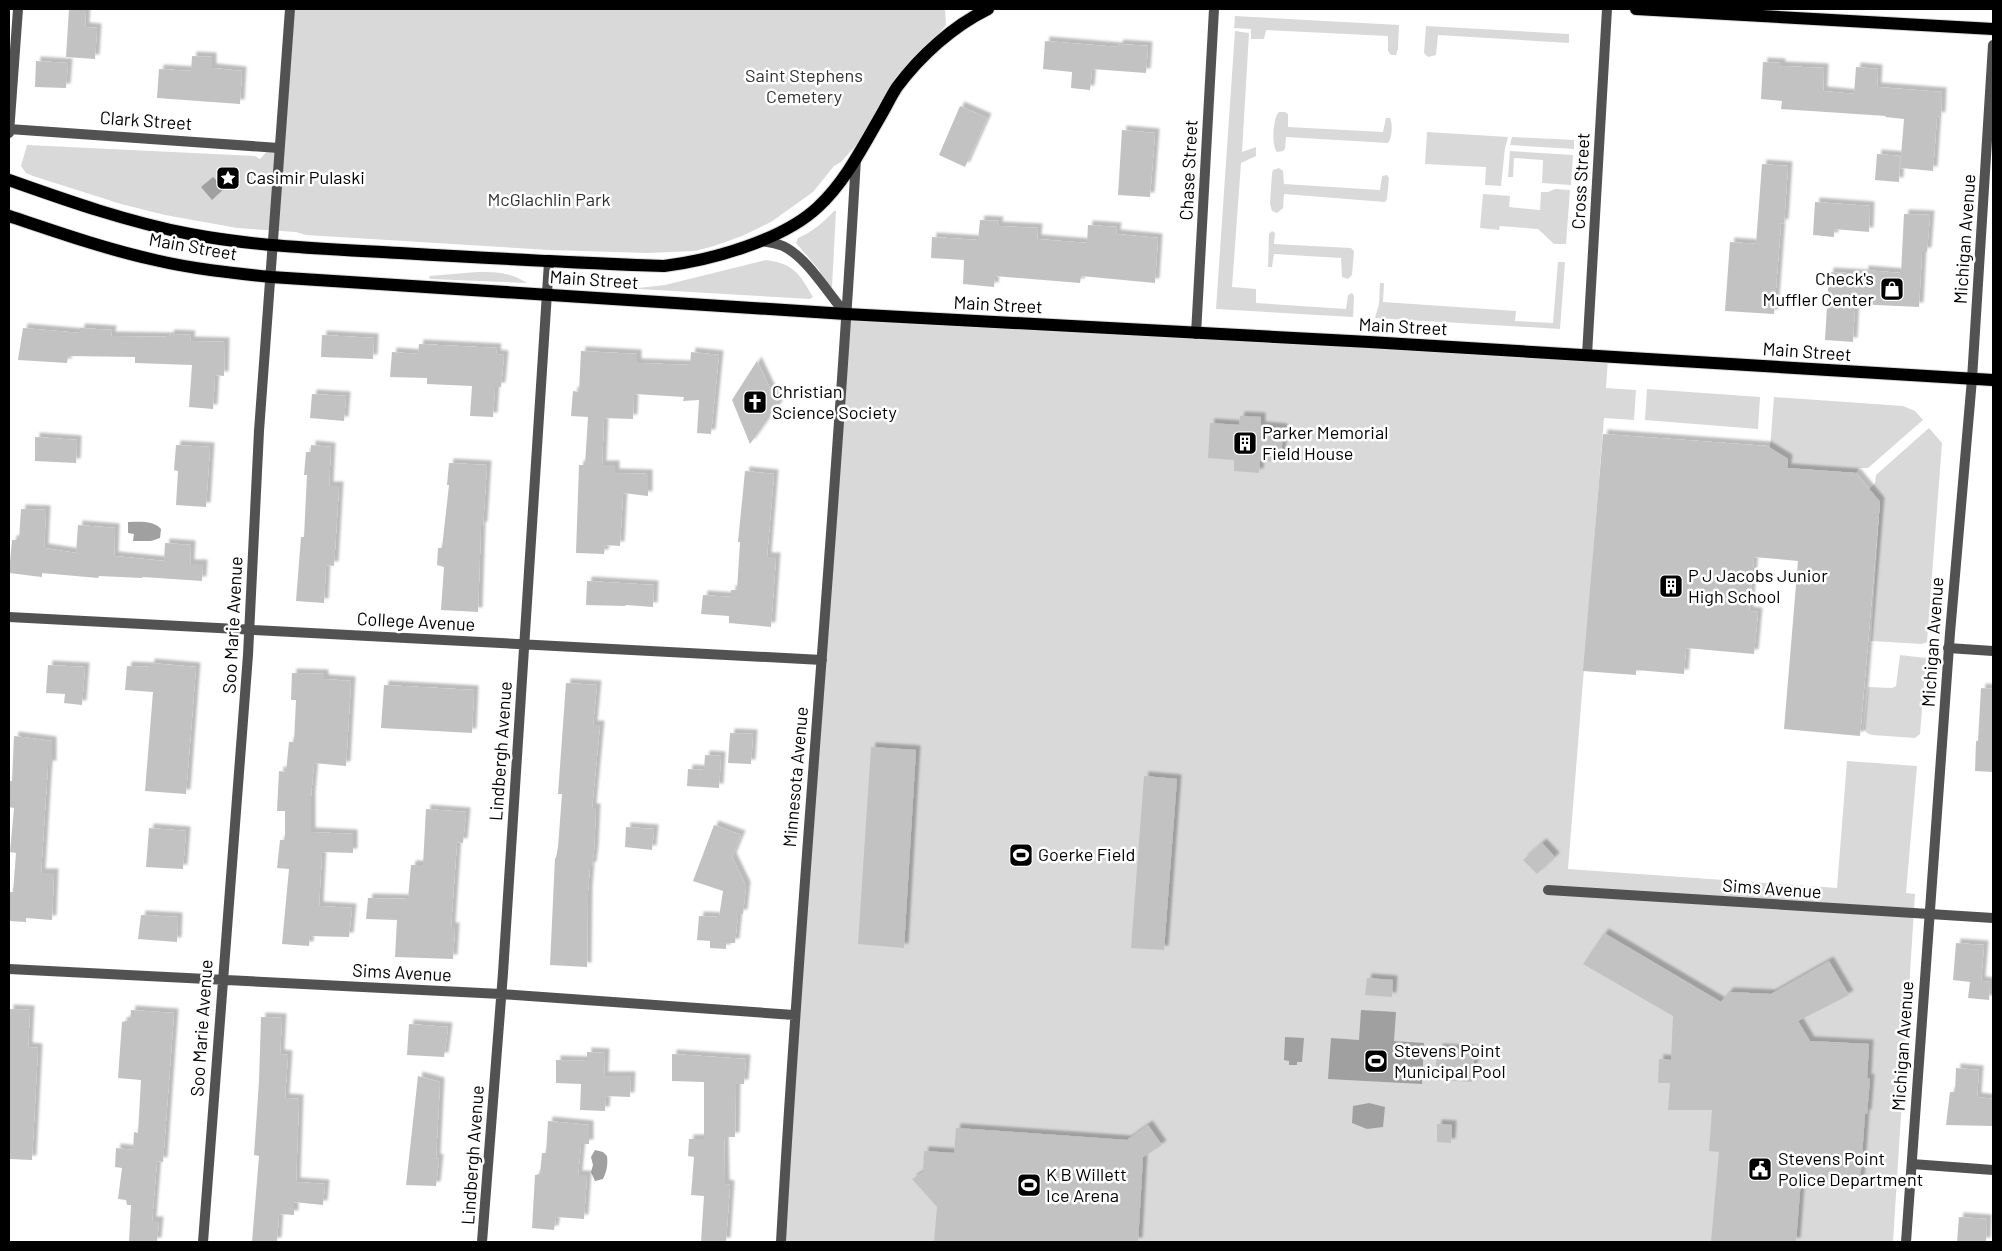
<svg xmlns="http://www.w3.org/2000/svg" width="2002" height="1251" font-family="Barlow,sans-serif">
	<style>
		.green { fill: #d9d9d9 }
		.water { fill: #a0a0a0 }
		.building { fill: #c2c2c2; filter: url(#shadow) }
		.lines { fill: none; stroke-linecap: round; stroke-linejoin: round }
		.primary-casing { stroke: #dbdbdb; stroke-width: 14 }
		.minor { stroke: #525252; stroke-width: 10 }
		.tertiary { stroke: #525252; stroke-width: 10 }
		.primary { stroke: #000; stroke-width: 12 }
		.labels { text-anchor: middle; stroke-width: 5; stroke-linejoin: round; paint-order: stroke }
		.park-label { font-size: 18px; fill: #303030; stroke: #fff }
		.street-label { font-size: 18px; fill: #000; stroke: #fff }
		.poi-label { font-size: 18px; fill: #000; stroke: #fff; text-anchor: start }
	</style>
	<defs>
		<filter id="shadow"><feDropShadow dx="4.5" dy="-4.5" stdDeviation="1" flood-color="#0004"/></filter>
	</defs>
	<rect width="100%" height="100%" fill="#fff"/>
	<path class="green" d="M290 9H945L946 25 892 90 866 134 841 162 834 166 813 192 771 222 742 236 714 246 695 251 647 253 549 250 306 235 296 232 237 228 165 215 121 204 33 176 26 173 21 166 27 145 255 156 260 159 280 137Z
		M1235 16 1399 25 1398 49 1396 55H1391L1388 51V36L1266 30 1264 39H1251V29L1234 28Z
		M1426 26 1569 34V43L1438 35 1436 55 1428 57 1424 53Z
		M1235 31 1249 33 1242 152 1256 147V156L1241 163 1232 287 1256 289V303L1346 309 1348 295 1352 293 1354 296 1353 317 1216 309Z
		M1279 112H1285L1288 114V127L1383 132 1386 118H1390C1393 124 1392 138 1388 143L1286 137 1285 149 1283 151 1277 152C1271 146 1273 117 1279 112Z
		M1427 132 1508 137 1505 148 1501 186 1485 185 1486 167 1425 164Z
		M1512 137 1574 140V149L1510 145Z
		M1510 151 1573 155 1571 185 1542 183 1543 160 1514 158 1513 177H1508Z
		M1279 168 1283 171 1284 184 1380 190 1382 176 1387 175 1389 178 1387 199 1385 202 1284 194 1283 208 1277 213 1272 211 1270 204 1272 173 1273 170Z
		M1555 189 1570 190 1566 244H1554L1538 229 1500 226 1499 230 1480 228 1483 194 1510 196 1509 207 1540 210 1541 192H1548Z
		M834 211H836L832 287H829L819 270 796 243 798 238C812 232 823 223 834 211Z
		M1272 231 1275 233 1274 244 1351 248 1354 251 1352 275 1348 279 1342 277 1341 258 1274 254 1272 267H1268L1269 234Z
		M766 260C794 264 799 273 813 297L810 299 639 289 638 288 665 285Z
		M1558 262H1565L1560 329 1375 318 1379 304 1380 283H1384L1383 302 1516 311 1515 321 1553 323Z
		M477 272C496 272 511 272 527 283L430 279 429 276Z
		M846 314 1608 358 1606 388 1636 390 1634 420 1604 418 1568 869 1837 888 1847 761 1917 766 1906 893 1915 894 1893 1242H781Z
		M1647 389 1760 397 1758 429 1645 420Z
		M1774 397 1903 406 1915 411 1923 420 1868 468H1859L1856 473 1787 468 1788 459 1770 448Z
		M1929 428 1942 443 1927 642 1922 644 1871 641 1880 502 1869 489 1875 483 1876 475Z
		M1900 655 1926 658 1920 734 1915 738 1872 735 1867 733 1864 729 1868 687 1892 688 1896 686Z"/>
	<path class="water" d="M213 177 225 188 212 200 201 187Z
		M128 522C139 522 153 520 161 529L160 538 151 541H133L134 534 128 533Z
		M1361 1010 1396 1012 1394 1041 1424 1043 1422 1084 1328 1079 1331 1038 1359 1040Z
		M1285 1037 1304 1038 1302 1062H1297V1065H1289V1061L1284 1060Z
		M1369 1103 1385 1107 1383 1127 1367 1129 1352 1123 1353 1106Z
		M595 1150 603 1152 607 1156C608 1164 607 1171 603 1179L595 1181 591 1172 593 1165 591 1157Z"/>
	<path class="building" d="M69 9H86L85 27 97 28 95 59 66 57Z
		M1045 41 1118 47 1119 44 1148 46 1146 73 1092 69 1090 90 1071 88 1072 72 1043 69Z
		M192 56 212 57V68L242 71 240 104 157 98 159 69 191 71Z
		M36 61 68 63 66 88 35 87Z
		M1763 62 1781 63V66L1824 68 1823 91 1854 94 1856 67 1878 69 1877 87 1942 92 1941 117 1937 116 1933 171 1900 168 1904 119 1885 117 1886 116 1781 109 1782 101 1761 99Z
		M960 106 987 118 965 167 939 155Z
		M1122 130 1155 133 1150 197 1118 195Z
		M1877 154 1900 156 1899 182 1875 180Z
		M1762 164 1788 166 1784 224 1781 223 1774 314 1725 311 1730 242 1756 244Z
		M1815 202 1870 206 1869 232 1834 229V237L1813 235Z
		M1904 214 1930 215 1927 252H1922L1919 307 1855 304 1853 342 1825 340 1829 272 1864 274V270L1901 273Z
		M980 220 999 221 998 226 1038 228 1037 239 1087 243 1088 225 1117 227 1116 234 1158 238 1155 283 1081 276 1080 283 995 276 994 287 963 284 964 260 931 258 932 237 978 240Z
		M23 328 80 333V328L112 330 111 336 169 337 170 334 191 335 190 341 225 342 224 376 215 375 213 409 189 407 192 365 135 363V357L68 356 67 363 18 360Z
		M322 335 374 338 373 359 321 357Z
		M419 344 497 348 496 354 504 355 501 387H495L493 417 470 416 472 386 427 384V378L390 377 392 352 418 354Z
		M581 351 637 354V363L690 365 691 352 719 355 711 434 697 433 699 400 683 401 684 397 634 394 633 419 604 418 602 465H615V473L648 474V496L623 493 620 546 605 545 604 554 576 553 579 465H585L588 417 571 416 573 391 579 392Z
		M757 361 778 405 750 444 732 400Z
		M312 394 346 396 344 421 310 418Z
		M1240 416 1261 417V426L1283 428 1281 462 1260 461 1259 473 1234 471V460L1208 458 1210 423 1239 425Z
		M1603 434 1767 446 1788 459 1787 468 1856 473 1880 502 1860 736 1784 729 1798 561 1754 557 1749 611 1758 612 1754 654 1686 648 1684 674 1636 670V675L1583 671Z
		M35 437 77 440 76 463 35 461Z
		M176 445 210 447 206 507 176 505 178 471 174 470Z
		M311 445 331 447 329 486H339L334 566 326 565 324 603 296 601 301 537H304L307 475H304L306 452H311Z
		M449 463 487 465 483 526H481L478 612 441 610 444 567 437 565 438 548H442L449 485H447Z
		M745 471 774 474 767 557H776L771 627 729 623V616L701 614 703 595 731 597V590H737L740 542H738Z
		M21 509 46 510 44 548 76 553 78 525 115 528 114 556 164 561 165 543 191 545 190 564H203L202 581 143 577 142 578 99 576 98 578 42 573V577L9 573 12 540H19Z
		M587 581 654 585 653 607 626 605 625 606 586 605Z
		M150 663 196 667 186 794 145 791 153 692 125 690 127 666 150 667Z
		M48 665 85 667 82 705 64 703 65 694 46 693Z
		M292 673 324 674V679L351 681 346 766 314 763 311 796V832L353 834V853L322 852 319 906 352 908 349 937 310 936 309 946 282 944 289 869 277 868 280 840H285V811H277L279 771 286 772 289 742H294L296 700H291Z
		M566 683 597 685 593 725H600L592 808H596L594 850 592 866H590L588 891 587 967 550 965 555 858H556L558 847 562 794H558Z
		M384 685 474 690 472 733 381 728Z
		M1981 688 1993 689V772L1975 771 1976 741H1978Z
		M730 733 753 734 751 764 728 763Z
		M14 736 52 741V765H48L41 873H54L52 920 26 918V922L9 921V892H13L16 853 10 852 14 808 9 807V781H12Z
		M871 747 916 750 904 948 858 944Z
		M705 755 721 756 719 788 687 786 688 769 704 770Z
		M1144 776 1177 779 1164 950 1131 948Z
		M426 809 466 812 463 843 457 842 451 927H455L453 959 395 957 397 920 366 919 368 898 408 899 411 865H423Z
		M714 825 741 835 732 857 746 886 743 914H738L735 943H726V949L710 948V941L697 940 699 916 719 917 723 891 693 881Z
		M626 827 654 829 652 850 625 847Z
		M149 828 186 831 183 869 146 867Z
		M1542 843 1555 857 1537 874 1523 860Z
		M141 915 178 917 177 942 138 939Z
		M1604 933 1721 1002 1729 992 1771 994 1829 961 1849 995 1798 1021 1810 1041 1869 1044 1867 1079 1870 1078 1867 1114H1865L1860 1184 1801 1179 1796 1242H1711L1719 1152 1709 1151 1712 1110H1668L1670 1083H1658L1659 1059 1671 1060 1673 1016 1583 964Z
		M1956 943 1984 945 1981 981 1990 982 1989 1000 1968 998 1970 982 1953 980Z
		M1367 978 1393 980 1392 997 1365 995Z
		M9 1009 30 1010 28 1047 38 1048 32 1160 9 1159Z
		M131 1010 174 1013 163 1162 157 1161 152 1221H159L157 1242H129L131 1205H127L126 1200 118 1199 122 1168 115 1167 116 1148 133 1150 134 1132 138 1133 141 1080 118 1078 122 1022 130 1020Z
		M261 1017 282 1018 280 1054 288 1055 285 1098 299 1099 296 1182 325 1184 323 1205 294 1202V1215L279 1214 277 1242H252L259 1156 254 1155 259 1081Z
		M409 1024 448 1027 444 1057 407 1055Z
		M1438 1048 1475 1050 1472 1082 1436 1080 1437 1071H1435Z
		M587 1052 605 1053 604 1076H631L630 1097 606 1096 605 1111 580 1110 581 1084 556 1083V1060L587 1061Z
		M672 1054 746 1059 744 1084H736L735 1137H724L725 1184 730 1185 726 1242H701L704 1196 691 1195 694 1157 688 1156 689 1139H704V1082L672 1081Z
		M1956 1068 1979 1070 1977 1097 1993 1099V1126L1946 1125 1950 1092H1955Z
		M418 1076 440 1082 436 1158 439 1159 436 1186 406 1185Z
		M548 1121 589 1125V1144H581L578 1175H587L584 1219 556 1217 554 1230 532 1228 535 1175 540 1174 542 1153H546Z
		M1437 1124 1452 1125 1451 1143 1437 1142Z
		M1148 1125 1162 1145 1143 1157 1138 1242H934L937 1207 912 1179 923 1172 924 1151 954 1153 956 1128 1127 1140Z
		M1959 1217 1987 1219 1986 1242H1957Z"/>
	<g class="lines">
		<g class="primary-casing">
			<path id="primary" d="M1636 9 1993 29
				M9 180C68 201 128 222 190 234 259 247 330 249 400 253 488 258 576 263 664 266 712 260 783 240 818 207 845 182 862 148 880 117 886 107 891 96 897 87 920 56 953 26 988 9
				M9 216C57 232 105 249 155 260 193 269 232 273 271 277L846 314 1369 342 1993 380"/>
		</g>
		<path class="minor" d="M9 129 279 148
			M9 133 18 9
			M761 241C768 242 776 243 783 246 808 258 828 294 846 314
			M1196 334 1214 9
			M1587 355 1607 9
			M9 617 822 660
			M1948 648 1993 651
			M1548 890 1993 918
			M9 969 501 994 794 1015
			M1912 1164 1993 1170
			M203 1242 248 655 259 431 290 9
			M482 1242 503 973 549 262
			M781 1242C801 881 836 520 856 158"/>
		<path class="tertiary" d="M1906 1242 1950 633 1972 379 1993 45"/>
		<use href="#primary" class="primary"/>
	</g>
	<defs>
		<g id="sight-square" transform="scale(1.25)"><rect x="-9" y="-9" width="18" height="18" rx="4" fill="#000" stroke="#fff"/><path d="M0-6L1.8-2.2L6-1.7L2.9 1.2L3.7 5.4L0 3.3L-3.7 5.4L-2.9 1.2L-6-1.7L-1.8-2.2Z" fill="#fff"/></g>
		<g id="shop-square" transform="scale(1.25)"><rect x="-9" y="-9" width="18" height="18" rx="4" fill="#000" stroke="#fff"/><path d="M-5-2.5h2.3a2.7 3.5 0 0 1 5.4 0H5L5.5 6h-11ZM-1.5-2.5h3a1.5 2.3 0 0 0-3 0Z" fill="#fff"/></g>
		<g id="church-square" transform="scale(1.25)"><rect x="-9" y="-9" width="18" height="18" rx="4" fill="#000" stroke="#fff"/><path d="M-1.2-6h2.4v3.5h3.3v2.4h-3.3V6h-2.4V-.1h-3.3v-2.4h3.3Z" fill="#fff"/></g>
		<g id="building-square" transform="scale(1.25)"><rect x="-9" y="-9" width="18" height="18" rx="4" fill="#000" stroke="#fff"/><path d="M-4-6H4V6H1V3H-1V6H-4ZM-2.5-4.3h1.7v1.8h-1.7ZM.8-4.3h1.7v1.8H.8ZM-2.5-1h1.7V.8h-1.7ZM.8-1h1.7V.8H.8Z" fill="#fff"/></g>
		<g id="stadium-square" transform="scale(1.25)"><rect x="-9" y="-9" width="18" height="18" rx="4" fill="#000" stroke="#fff"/><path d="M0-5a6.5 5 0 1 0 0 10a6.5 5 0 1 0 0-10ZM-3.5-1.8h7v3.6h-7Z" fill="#fff"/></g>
		<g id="civic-square" transform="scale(1.25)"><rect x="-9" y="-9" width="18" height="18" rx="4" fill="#000" stroke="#fff"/><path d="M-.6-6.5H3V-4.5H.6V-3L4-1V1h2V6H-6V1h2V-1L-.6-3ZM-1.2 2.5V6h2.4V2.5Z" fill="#fff"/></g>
	</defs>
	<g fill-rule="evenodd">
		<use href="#sight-square" x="228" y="178"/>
		<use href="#shop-square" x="1892" y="289"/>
		<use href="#church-square" x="755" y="402"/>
		<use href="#building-square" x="1245" y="443"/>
		<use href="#building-square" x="1671" y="586"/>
		<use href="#stadium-square" x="1021" y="855"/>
		<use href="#stadium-square" x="1376" y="1061"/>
		<use href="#civic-square" x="1760" y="1169"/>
		<use href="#stadium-square" x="1029" y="1185"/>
	</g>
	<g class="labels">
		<g class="park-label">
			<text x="804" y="82">Saint Stephens<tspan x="804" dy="21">Cemetery</tspan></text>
			<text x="549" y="206">McGlachlin Park</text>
		</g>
		<g class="street-label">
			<text transform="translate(146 121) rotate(4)" y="6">Clark Street</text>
			<text transform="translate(1189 170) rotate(-87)" y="6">Chase Street</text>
			<text transform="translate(1581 181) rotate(-87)" y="6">Cross Street</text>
			<text transform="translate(1965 239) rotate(-86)" y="6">Michigan Avenue</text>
			<text transform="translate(193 247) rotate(10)" y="6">Main Street</text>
			<text transform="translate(594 280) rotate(4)" y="6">Main Street</text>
			<text transform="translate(998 305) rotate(3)" y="6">Main Street</text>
			<text transform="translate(1403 327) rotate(3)" y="6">Main Street</text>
			<text transform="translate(1807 352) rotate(4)" y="6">Main Street</text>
			<text transform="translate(416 622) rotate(3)" y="6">College Avenue</text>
			<text transform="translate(233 625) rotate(-87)" y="6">Soo Marie Avenue</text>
			<text transform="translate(1933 642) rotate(-86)" y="6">Michigan Avenue</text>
			<text transform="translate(501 751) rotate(-86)" y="6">Lindbergh Avenue</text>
			<text transform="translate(796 777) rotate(-85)" y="6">Minnesota Avenue</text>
			<text transform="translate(1772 889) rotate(4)" y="6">Sims Avenue</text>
			<text transform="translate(402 973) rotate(3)" y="6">Sims Avenue</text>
			<text transform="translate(202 1028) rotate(-86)" y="6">Soo Marie Avenue</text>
			<text transform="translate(1903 1046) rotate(-86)" y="6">Michigan Avenue</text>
			<text transform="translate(473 1155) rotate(-86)" y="6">Lindbergh Avenue</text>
		</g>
		<g class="poi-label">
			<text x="246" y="184">Casimir Pulaski</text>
			<text x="1874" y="285" text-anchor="end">Check's<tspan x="1874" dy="21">Muffler Center</tspan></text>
			<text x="772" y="398">Christian<tspan x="772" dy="21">Science Society</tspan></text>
			<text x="1262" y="439">Parker Memorial<tspan x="1262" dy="21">Field House</tspan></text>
			<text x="1688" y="582">P J Jacobs Junior<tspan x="1688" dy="21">High School</tspan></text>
			<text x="1038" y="861">Goerke Field</text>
			<text x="1394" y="1057">Stevens Point<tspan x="1394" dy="21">Municipal Pool</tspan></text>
			<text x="1778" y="1165">Stevens Point<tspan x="1778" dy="21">Police Department</tspan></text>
			<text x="1046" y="1181">K B Willett<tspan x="1046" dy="21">Ice Arena</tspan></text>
		</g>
	</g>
	<rect width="2002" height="1251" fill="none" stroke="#000000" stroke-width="20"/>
</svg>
